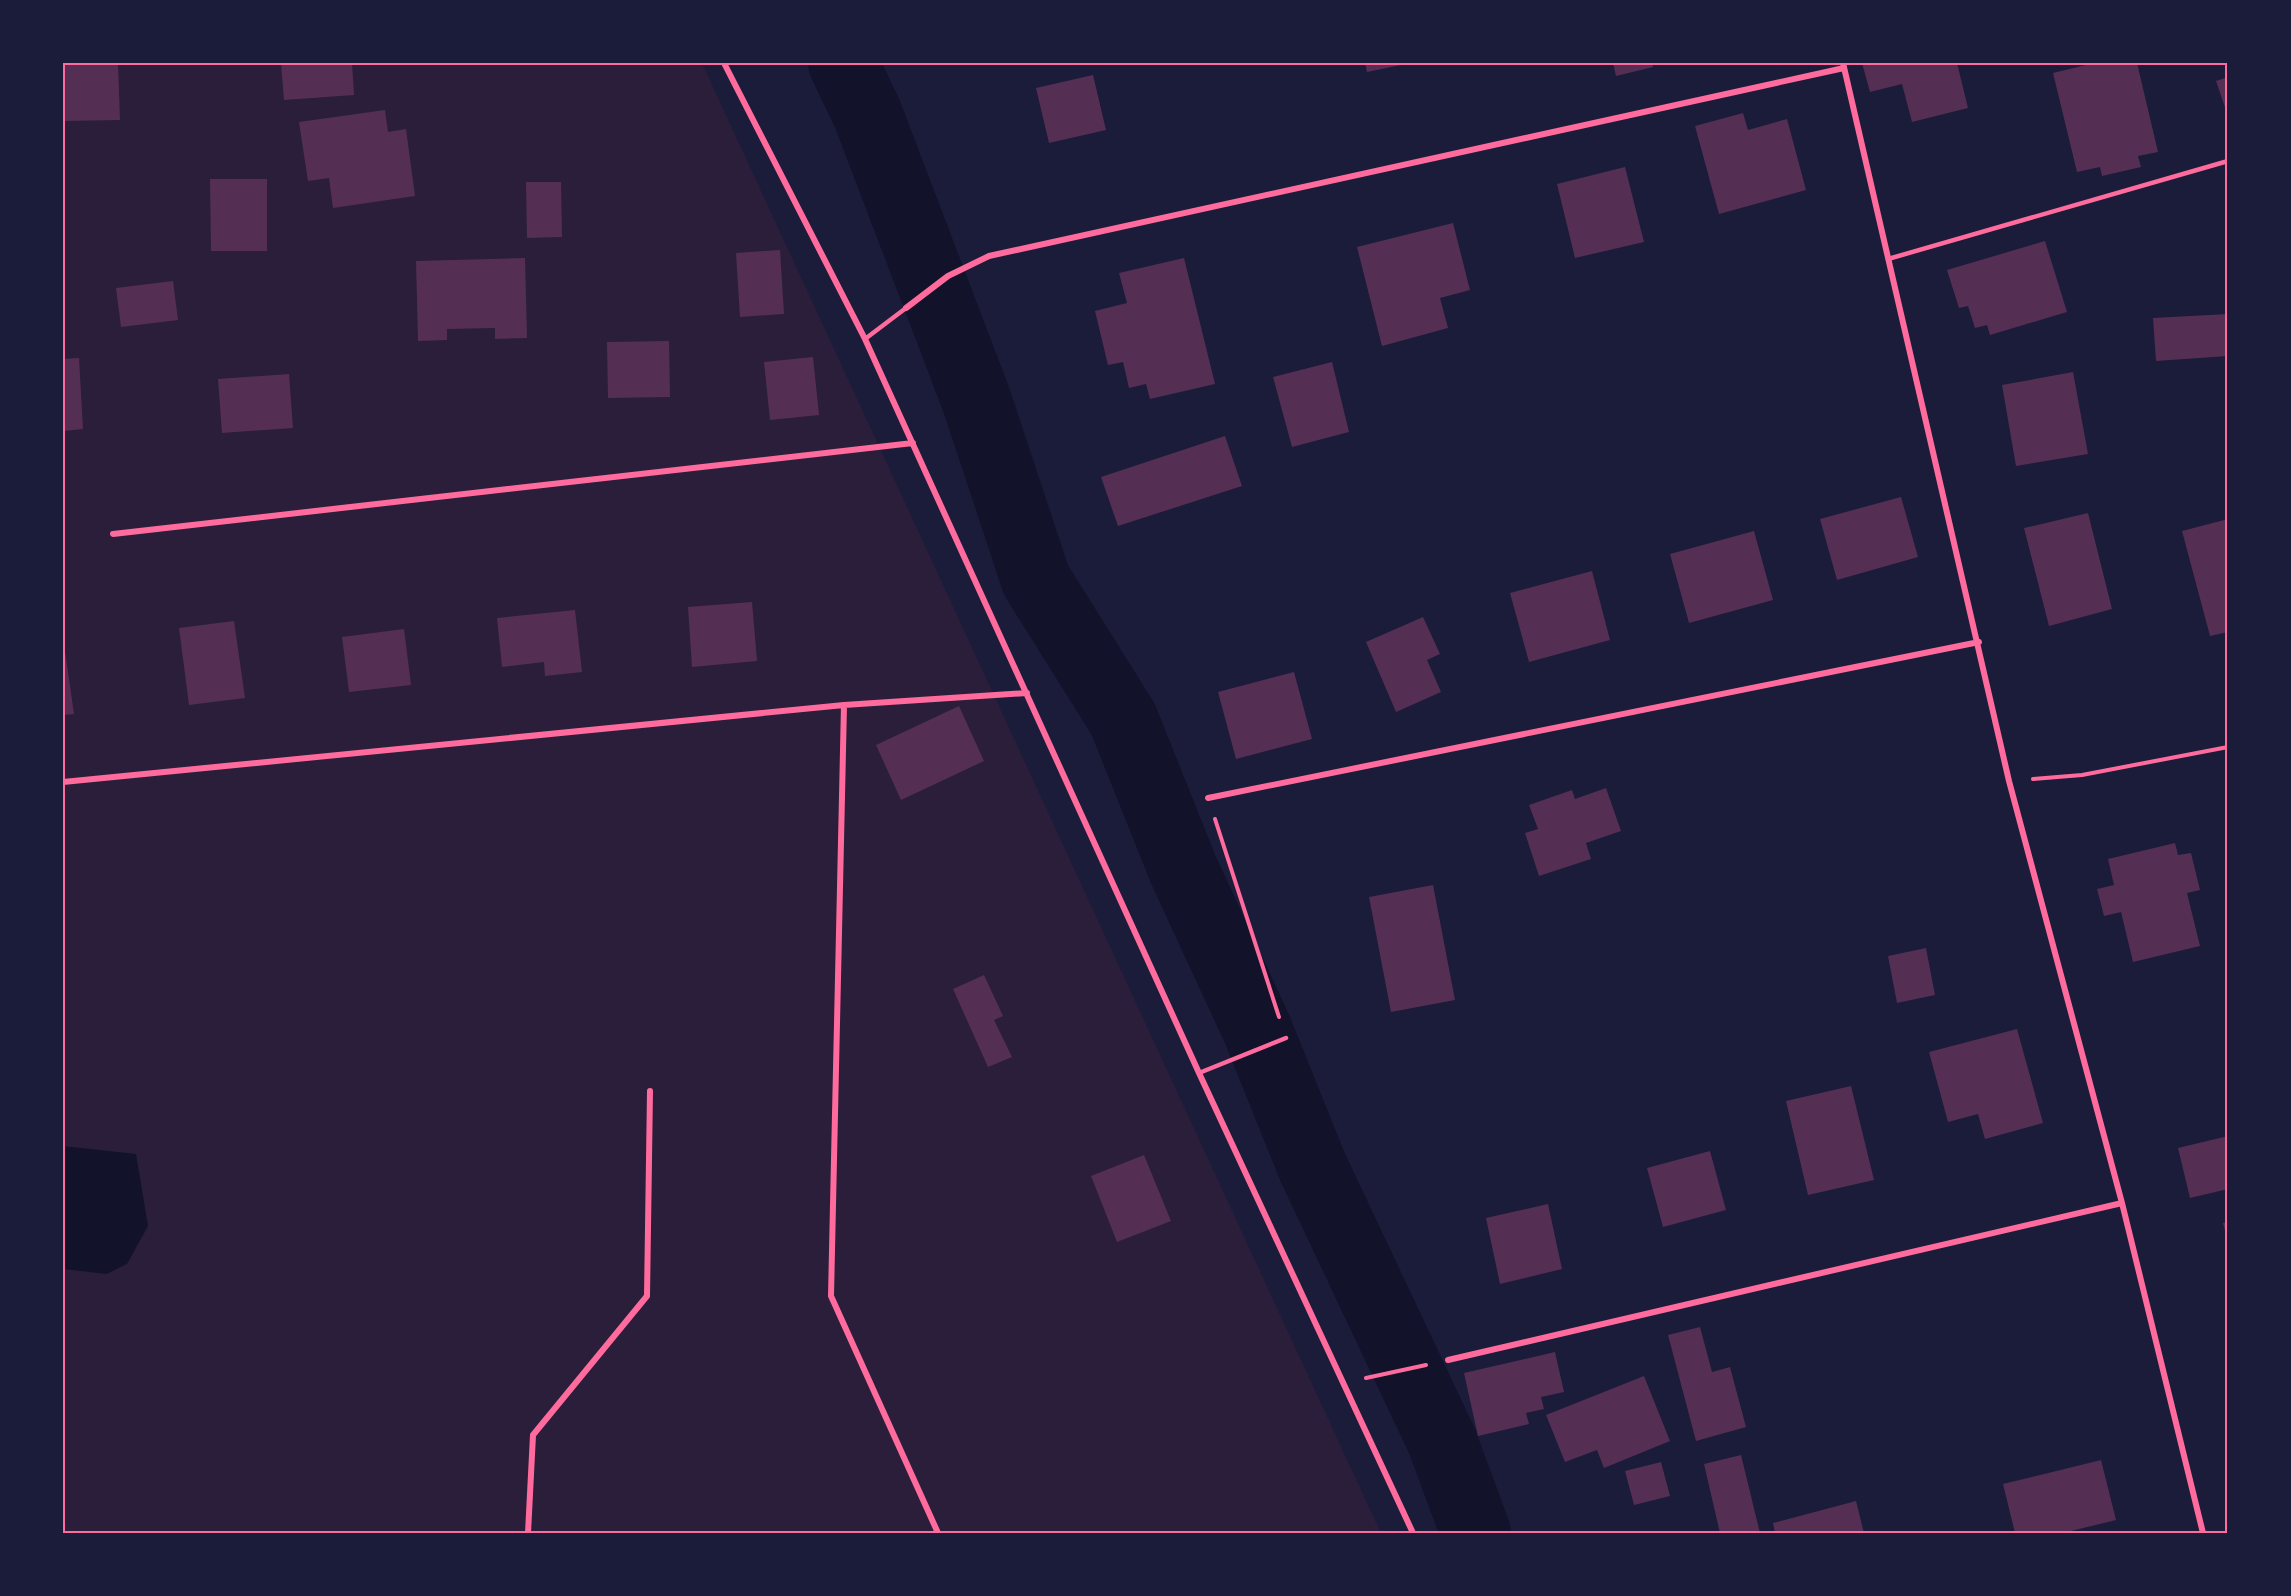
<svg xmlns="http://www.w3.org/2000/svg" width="2291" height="1596" font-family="'IBM Plex Sans',sans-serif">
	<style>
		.green { fill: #2a1e3b }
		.water { fill: #12122b }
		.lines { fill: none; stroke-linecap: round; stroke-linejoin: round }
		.river { stroke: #12122b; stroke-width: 70 }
		.building { fill: #542f53 }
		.path { stroke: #ff6b9d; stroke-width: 4 }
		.service { stroke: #ff6b9d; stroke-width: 4.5 }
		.minor { stroke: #ff6b9d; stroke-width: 6 }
		.neatline { fill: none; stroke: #ff6b9d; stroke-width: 2 }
	</style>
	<rect width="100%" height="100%" fill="#1b1b3a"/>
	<path class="green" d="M63 63H702L1381 1533H63Z"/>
	<path class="water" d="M63 1146 136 1154 148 1226 127 1264 107 1274 63 1269Z"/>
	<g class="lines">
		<path class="river" d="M843 63 867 113 976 399 1036 580 1123 719 1183 869 1257 1029 1313 1168 1442 1441 1476 1533"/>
	</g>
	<path class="building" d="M63 63H118L120 120 63 121Z
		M281 63H352L354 95 284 100Z
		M1365 63H1406V64L1367 72Z
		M1613 63H1652L1653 67 1616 76Z
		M1862 63H1957L1968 108 1912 122 1902 84 1870 92Z
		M2094 63H2137L2158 152 2138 156 2141 167 2102 176 2100 167 2077 172 2053 73Z
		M1093 75 1106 130 1049 143 1036 88Z
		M2228 77V116L2216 81Z
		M385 110 388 132 406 129 415 196 333 208 329 178 308 181 299 122Z
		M1743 113 1748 130 1787 119 1806 190 1719 214 1695 126Z
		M1625 167 1644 242 1575 258 1557 184Z
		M210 179H267V251H211Z
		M526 182H561L562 237 527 238Z
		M1453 223 1470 290 1440 298 1448 328 1382 346 1357 247Z
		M2045 241 2067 312 1990 335 1987 325 1975 328 1968 306 1959 308 1947 270Z
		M780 250 784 314 740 317 736 253Z
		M525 258 527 338 495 339V328L447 329V340L418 341 416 261Z
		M1184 258 1215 384 1150 399 1146 384 1129 388 1123 362 1108 365 1095 311 1127 303 1119 273Z
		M173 281 178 320 121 327 116 288Z
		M2228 314V356L2156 361 2153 318Z
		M669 341 670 397 608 398 607 342Z
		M813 357 819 415 770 420 764 362Z
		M79 358 83 429 63 431V359Z
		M1332 362 1349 432 1292 447 1273 377Z
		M2073 372 2088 454 2016 466 2002 385Z
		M289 374 293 428 222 433 218 379Z
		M1225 436 1242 486 1118 526 1101 477Z
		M1901 497 1918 557 1837 580 1820 519Z
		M2088 513 2112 609 2049 626 2024 528Z
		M2228 519V632L2210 636 2182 531Z
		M1754 531 1773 600 1689 623 1670 554Z
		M1592 571 1610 640 1529 662 1510 593Z
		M752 602 757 661 692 667 688 607Z
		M575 610 582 672 545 676 544 662 502 667 497 618Z
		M1423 617 1440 654 1427 660 1441 692 1396 712 1366 642Z
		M234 621 245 698 189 705 179 628Z
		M404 629 411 685 349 692 342 637Z
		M63 637 74 714 63 715Z
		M1294 672 1312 739 1236 759 1218 692Z
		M959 706 984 761 901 800 876 745Z
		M1606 788 1621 831 1586 843 1591 859 1539 876 1525 833 1538 829 1529 805 1572 790 1575 799Z
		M2175 843 2178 855 2191 853 2200 890 2187 893 2200 946 2133 962 2121 912 2104 916 2097 889 2114 885 2108 859Z
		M1433 885 1455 1000 1391 1012 1369 897Z
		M1926 948 1935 995 1897 1003 1888 956Z
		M984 975 1003 1016 994 1020 1012 1057 988 1067 953 989Z
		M2017 1029 2043 1123 1985 1139 1978 1114 1948 1122 1929 1052Z
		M1851 1086 1874 1180 1808 1195 1786 1101Z
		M2228 1136V1189L2190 1198 2178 1148Z
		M1710 1151 1726 1210 1663 1227 1647 1168Z
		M1144 1155 1171 1221 1117 1242 1091 1176Z
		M1548 1204 1562 1269 1500 1284 1486 1218Z
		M2228 1222V1238H2227L2223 1223Z
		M1700 1327 1712 1372 1730 1367 1746 1427 1696 1441 1668 1335Z
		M1555 1352 1564 1392 1541 1397 1544 1409 1526 1413 1529 1424 1478 1436 1464 1373Z
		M1644 1376 1670 1441 1604 1468 1597 1450 1565 1462 1546 1415Z
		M1741 1455 1760 1533H1720L1704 1464Z
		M2101 1460 2116 1520 2063 1533H2015L2003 1484Z
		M1661 1462 1670 1496 1634 1505 1625 1471Z
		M1856 1501 1864 1533H1775L1773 1523Z"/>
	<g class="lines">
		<path class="path" d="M2033 779 2082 775 2228 747
			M1215 819 1279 1017
			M1366 1378 1426 1365"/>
		<path class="service" d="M1888 259 2228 161
			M865 339 906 308
			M1199 1073 1286 1038"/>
		<path class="minor" d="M724 63 865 339 1199 1073 1413 1533
			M1843 63 2009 781 2122 1203 2203 1533
			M906 308 948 276 989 256 1844 68
			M113 534 913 443
			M844 705 831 1296 938 1533
			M63 782 844 705 1027 693
			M1208 798 1979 642
			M1448 1360 2122 1203
			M528 1533 533 1435 647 1296 650 1091"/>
	</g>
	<rect width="2291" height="1596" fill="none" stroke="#1b1b3a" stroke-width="129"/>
	<rect x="64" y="64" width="2162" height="1468" class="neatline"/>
</svg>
